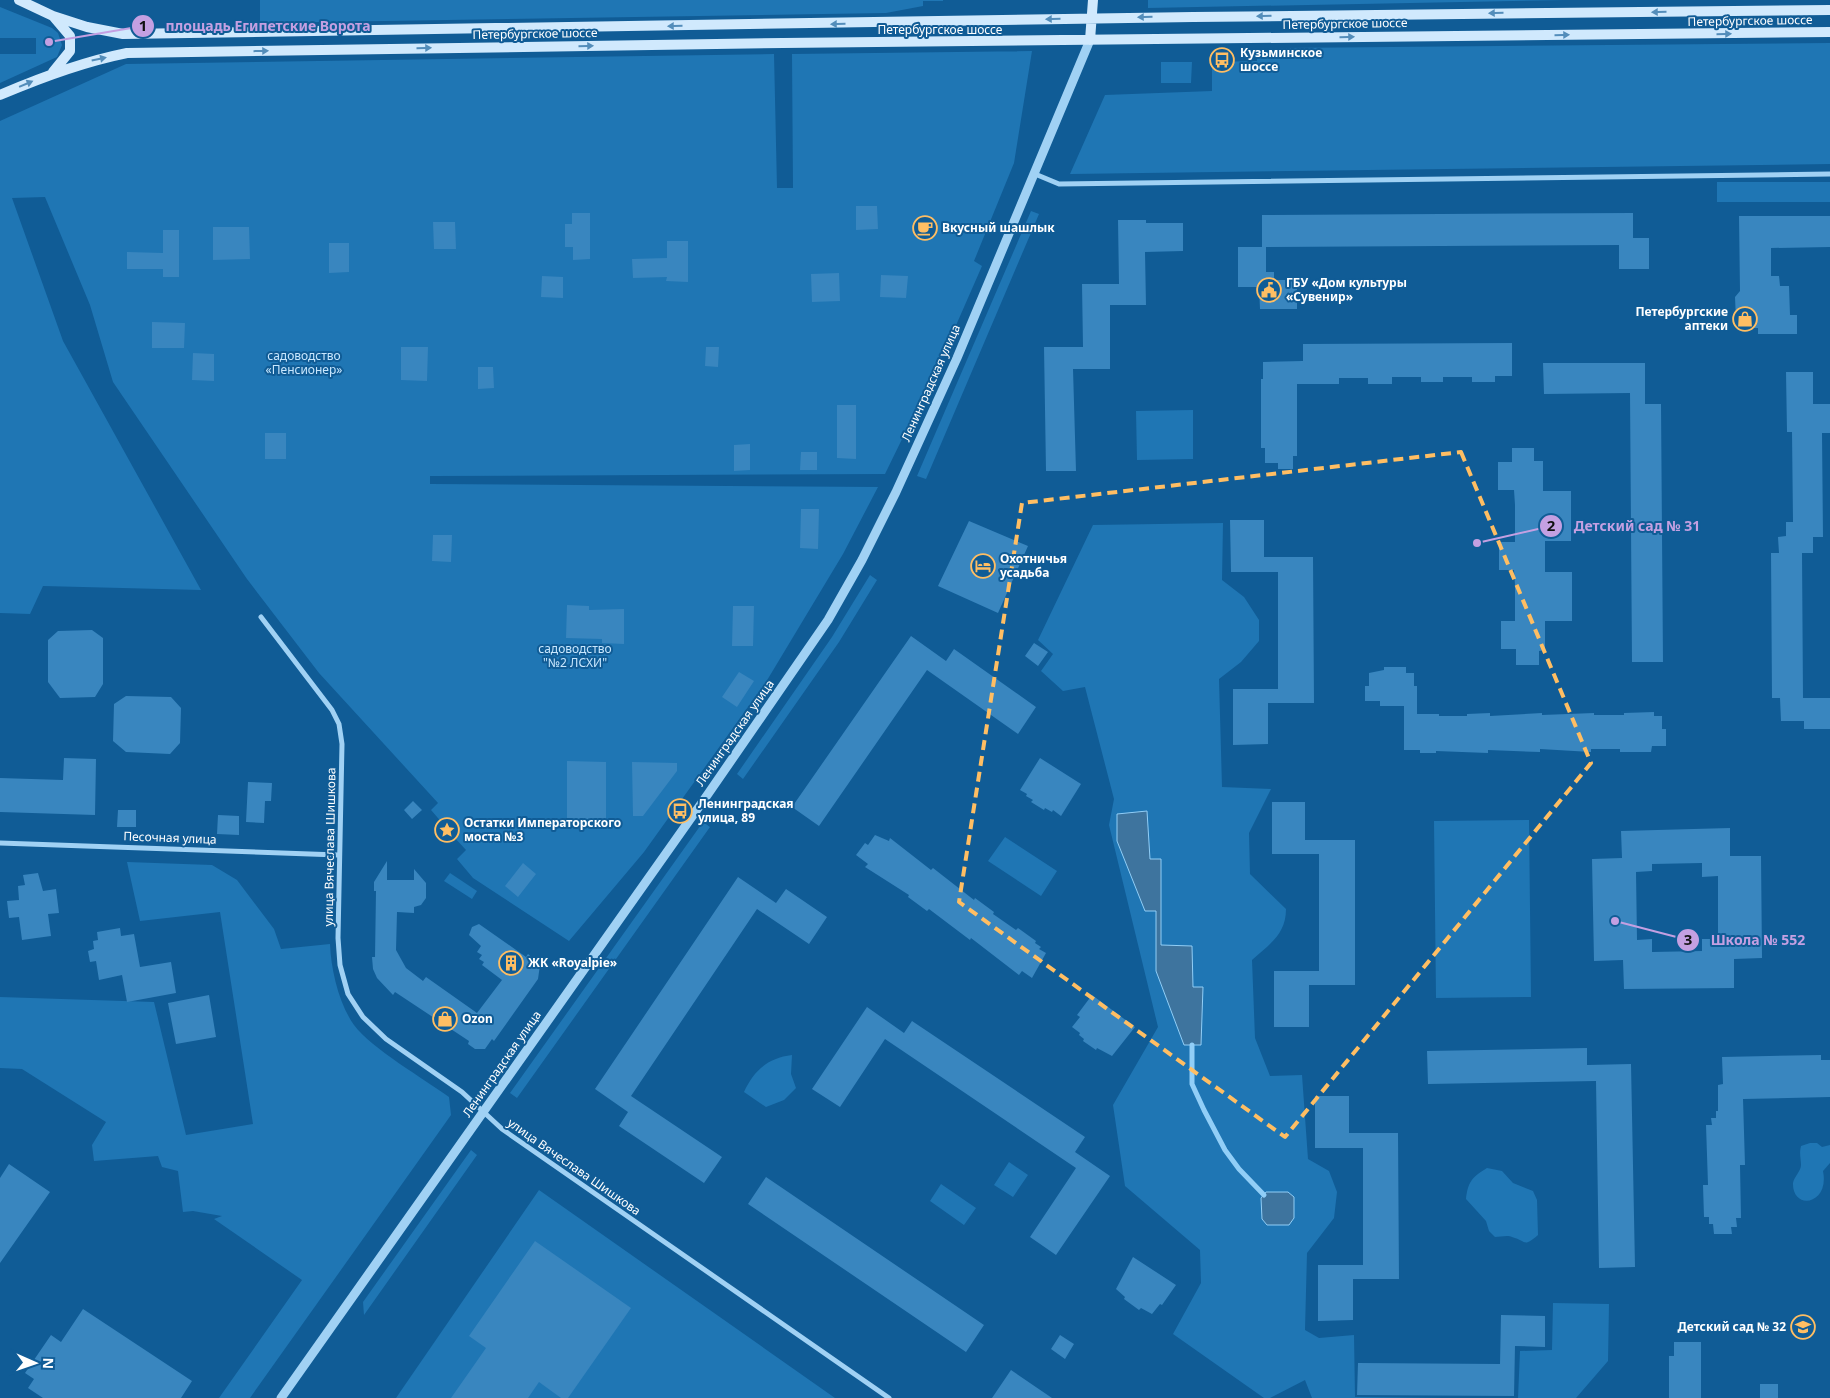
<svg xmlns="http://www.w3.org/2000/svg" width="1830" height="1398" font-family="'Noto Sans',sans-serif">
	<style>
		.green { fill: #1f76b4 }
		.water { fill: #3e749e; stroke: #91cef7 }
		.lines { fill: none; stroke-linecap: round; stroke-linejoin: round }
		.stream { stroke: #91cef7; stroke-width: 5 }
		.building { fill: #3986bf; fill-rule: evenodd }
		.minor { stroke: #a0d1f4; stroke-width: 5 }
		.tertiary { stroke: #a0d1f4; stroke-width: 9 }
		.secondary { stroke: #d0e9fd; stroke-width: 10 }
		.oneway { fill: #538dba }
		.marked { fill: none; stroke: #ffbe63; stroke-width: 4; stroke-dasharray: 10 6; stroke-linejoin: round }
		.labels { text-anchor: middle; stroke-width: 4; stroke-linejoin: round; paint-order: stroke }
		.street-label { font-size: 12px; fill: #fff; stroke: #105c96 }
		.poi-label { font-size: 12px; font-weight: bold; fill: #fff; stroke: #105c96; text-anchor: start }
		.park-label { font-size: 12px; fill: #c8e7fe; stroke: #105c96 }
		.leader { fill: none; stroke: #c4a0e2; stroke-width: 2 }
		.callout-dot { fill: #c4a0e2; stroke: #105c96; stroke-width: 2 }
		.mark-label { font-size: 15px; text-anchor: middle; font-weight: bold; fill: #111 }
		.callout-label { font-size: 14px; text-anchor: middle; font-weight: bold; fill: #c4a0e2; stroke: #105c96; stroke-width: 4; stroke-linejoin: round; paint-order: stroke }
	</style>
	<rect width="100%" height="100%" fill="#105c96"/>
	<path class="green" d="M260 0H943V1H923V6L886 13 260 23Z
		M1148 0H1565L1148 8Z
		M0 7 52 28 58 33 62 45 57 57 0 83V54H36V38H0Z
		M1830 43V164L1070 174 1105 95 1212 91V62L1257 61V52L1285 48Z
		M1032 51 1014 163 974 261 982 266 943 355 885 474 430 476V484L878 487 843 554 766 682 644 852 569 941 473 878 457 859 466 850 453 836 448 840 439 830 444 825 431 810 438 803 319 673 247 579 113 382 90 305 45 197 12 198 63 341 201 590 43 586 30 614 0 613V121L126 64 774 54 777 188H793L792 54Z
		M1161 62H1192L1191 83H1161Z
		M1717 182H1830V202H1717Z
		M1031 211 1039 214 926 479 917 476Z
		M1193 410V459L1137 460 1136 411Z
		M1223 523 1222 580 1244 597 1259 620V641L1241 662 1219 679 1222 787 1271 789 1249 833 1250 874 1286 909C1286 934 1270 944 1252 960L1255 1038 1270 1076 1302 1075 1308 1159 1329 1171 1337 1192 1334 1218 1307 1253 1305 1330 1319 1338 1354 1335 1355 1397 1444 1398H1312L1305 1380 1270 1398H1264L1173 1334 1201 1283 1200 1250 1125 1186 1113 1105 1158 1027 1109 825 1114 799 1085 687 1063 691 1041 671 1053 654 1038 640 1093 525Z
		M870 575 877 580 839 642 743 779 737 774 832 637Z
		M1529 820 1531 997 1436 998 1434 821Z
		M703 822 710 827 517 1098 510 1093Z
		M1005 837 1057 871 1041 896 988 861Z
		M127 862 212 865 237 880 274 929 281 949 330 944C331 970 339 1004 354 1025 371 1048 424 1079 449 1097L451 1115 250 1398H219L302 1280 214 1219 222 1216 193 1211 183 1212 178 1171 162 1167 158 1156 94 1161 92 1145 106 1122 22 1069 0 1068V997L154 1002 186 1135 253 1124 220 912 140 921Z
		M450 873 477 891 472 899 444 881Z
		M792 1055 791 1074 796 1088 784 1100 766 1107 744 1092C754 1070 768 1058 792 1055Z
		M1810 1143H1817L1822 1147 1830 1145V1163L1823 1171C1830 1205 1792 1211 1793 1183 1794 1177 1801 1171 1801 1165 1801 1158 1799 1154 1801 1146Z
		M471 1150 477 1155 364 1315 363 1302Z
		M1009 1162 1028 1175 1013 1197 994 1185Z
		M1487 1168 1502 1171 1513 1183 1533 1191 1537 1200 1538 1235C1523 1248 1527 1241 1512 1237 1508 1235 1500 1237 1495 1237L1489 1231 1486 1221 1466 1199C1468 1182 1472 1177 1487 1168Z
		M941 1184 976 1208 964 1225 930 1201Z
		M539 1190 835 1398H396Z
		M1553 1303 1609 1304 1608 1361 1576 1398H1518L1520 1351 1552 1350Z"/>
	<path class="water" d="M1147 811 1150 859H1161V945L1192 946 1193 987H1203L1201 1045H1184L1156 971V911H1145L1117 841V814Z
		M1266 1192H1288L1294 1197V1218L1289 1225H1267L1262 1219 1261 1198Z"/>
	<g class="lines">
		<path class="stream" d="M1192 1045V1084L1204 1110 1225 1150 1239 1169 1264 1195"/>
	</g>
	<path class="building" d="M856 206H877L878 229 856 230Z
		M572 213H590V259L573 260V247H565V224H572Z
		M1633 213V238H1649V269H1619V245L1266 247V272H1274V280H1297V309H1260L1259 287H1238V247H1262V215Z
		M1739 216H1830V247L1771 248V276H1779L1780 286H1789L1790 315H1797V334H1758V328H1742L1741 320H1736L1735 297 1740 291Z
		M1118 220H1146V223H1183V251L1145 252 1146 305H1110V369H1073L1076 471H1046L1044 347H1083L1082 284H1119Z
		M433 222H455L456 249H434Z
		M915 224H932L931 236H915Z
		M213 227H249L250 259 213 260Z
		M163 230H179V277H163V269H127V252L163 253Z
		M667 241H688V282L666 281 667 277 633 278 632 259 667 258Z
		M329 243H349V272L329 273Z
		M839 273 840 301 812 302 811 274Z
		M881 275 908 276 906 298 880 297Z
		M542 276 563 277V298L541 297Z
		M152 322 185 323 184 348H152Z
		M1512 343V376H1495V382H1472V377H1443V382H1421V377H1392V384H1368V378H1339V384H1297V456H1293V469H1278V463H1265V448H1261V379H1263V362L1303 361V344Z
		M401 347H428L427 381 401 380Z
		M706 347H719L718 367 705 366Z
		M193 353 214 354V381L192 380Z
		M1543 363H1645V404H1661L1663 662H1632L1630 393 1544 394Z
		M478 367H493L494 388 478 389Z
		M1786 372H1813V404H1830V433H1822L1823 537H1813V553H1802L1803 698H1830V729H1804V721H1781L1780 698H1772L1771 553H1779L1778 537 1786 536V522H1793L1792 432H1787Z
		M837 405H856V459L837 458Z
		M265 433H286V459H265Z
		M750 444V470L734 471V445Z
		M1512 448H1534V461H1543V491H1571V541H1545V572H1572V621H1545V650L1539 651V665H1516V649H1501V621H1515V585L1514 570H1499V542H1515V505L1514 490H1498V462H1512Z
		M801 452H817V470H800Z
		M801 509H819L818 549 800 548Z
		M1230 520H1264V557H1313L1314 703H1268V744L1233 745V689H1278V572H1231Z
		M969 521 1028 546 998 613 938 586Z
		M433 535H452L451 562 432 561Z
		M567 605 589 606V610L624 609V644L602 643V639L566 638Z
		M733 606H754L753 646H732Z
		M92 630 103 638V684L95 697 60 698 48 682V640L58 631Z
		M911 636 946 661 954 649 1036 707 1018 734 927 670 819 826 792 807Z
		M1034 643 1048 652 1038 666 1025 656Z
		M1384 667H1406V673H1414V686H1417V714H1439V716H1467V714L1490 713V716L1542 713V715L1594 713V715H1624V713L1654 712V716H1662V729H1666V746H1652L1651 752H1620V749H1591V752L1540 749V752L1488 750V753L1436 751V753H1420V750H1404V706H1380V701H1365V686H1369V673L1384 670Z
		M739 672 754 681 737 707 722 697Z
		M126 696 171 697 181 708 180 743 170 754 126 752 113 741 114 704Z
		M64 758 96 759 95 815 0 812V778L63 780Z
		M1040 758 1081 784 1061 816 1053 810 1052 812 1045 808 1044 810 1031 802 1033 800 1026 796 1027 794 1020 790Z
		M567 761 606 762V822H567Z
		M632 762 677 763V771L643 816H633Z
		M248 782 272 783 271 801H265L264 823 246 822Z
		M413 801 422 810 412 819 404 810Z
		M1272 802H1305V840H1355V985H1309V1027H1274V971H1319V854H1272Z
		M118 810H136V827H117Z
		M218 815 239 816V835L217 834Z
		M1730 828V856H1761L1762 958 1734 959V988L1624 989 1623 960 1594 961 1592 859 1622 858 1621 831ZM1702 863V877L1718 876V939H1702V951L1652 952V939L1637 940 1636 872 1652 871V864Z
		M875 835 889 841 890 838 931 870 933 868 974 900 975 898 994 912 993 914 1016 930 1018 928 1036 941 1035 943 1041 947 1039 949 1046 953 1032 978 1022 971 1019 975 971 938 970 940 929 909 927 911 908 897 909 895 865 867 868 864 856 855 865 843 868 845Z
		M387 861V880H414V869L426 883V898L421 905 414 907V913L397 912 396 950 406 968 423 981 426 977 477 1013 502 980 482 965 484 962 479 959 482 955 477 952 481 946 469 935 472 927 479 924 526 957 528 954 540 965 538 979 494 1041 492 1039 485 1049H475L468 1044 469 1041 395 992 393 995 377 978 373 969 372 957H375L376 891H374V882Z
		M523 863 536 874 518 897 505 886Z
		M38 873 43 891 56 889 59 913 48 914 51 936 22 940 19 917 9 918 7 901 19 900 18 886 25 885 23 875Z
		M738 877 776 903 786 889 827 917 809 944 757 909 631 1096 722 1157 704 1183 619 1126 628 1112 595 1089Z
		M120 928 121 936 134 934 140 967 171 962 176 993 127 1002 122 975 99 980 96 961 90 962 88 951 94 949 93 941 98 940 97 932Z
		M209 995 216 1037 176 1044 168 1003Z
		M1092 995 1135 1027 1112 1056 1097 1048 1096 1050 1083 1041 1084 1039 1079 1035 1080 1033 1072 1027 1080 1017 1077 1015Z
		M867 1007 904 1033 912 1021 1085 1137 1075 1152 1110 1176 1056 1255 1030 1237 1076 1168 885 1039 840 1107 812 1089Z
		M1587 1048V1065L1631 1064 1635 1267 1599 1268 1596 1081 1428 1084 1427 1051Z
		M1821 1055V1060H1830V1097L1743 1099 1745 1165H1740L1741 1218H1736L1737 1227H1731L1732 1234H1714L1713 1224H1709V1217H1704L1703 1185H1708L1706 1125H1712L1711 1118H1716V1111H1718V1085L1723 1084 1722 1057Z
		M1315 1096H1349V1133H1398L1399 1279H1353V1320L1318 1321V1265H1363V1148H1315Z
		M9 1164 50 1192 0 1263V1178Z
		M766 1177 984 1325 966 1352 748 1204Z
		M535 1241 631 1308 568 1398H561L539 1382 528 1398H451L486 1348 469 1336Z
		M1133 1257 1176 1285 1162 1305 1160 1304 1152 1314 1141 1308 1139 1310 1124 1299 1125 1297 1116 1289Z
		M83 1309 192 1381 181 1398H43L28 1388 34 1379 25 1373 51 1335 61 1342Z
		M1501 1315 1545 1316V1347L1515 1346 1514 1396 1357 1395 1358 1363 1500 1364Z
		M1060 1335 1074 1344 1065 1359 1051 1349Z
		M1674 1342H1701V1398H1669V1356H1674Z
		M1011 1370 1052 1398H992Z
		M1760 1384H1778V1398H1760Z"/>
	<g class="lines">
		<path class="minor" d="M1035 174 1059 184 1830 174
			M261 617 332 710 339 724 342 744 338 938 340 965 348 994 363 1017 386 1039 462 1092 502 1129 889 1398
			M0 843 338 855"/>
		<path class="tertiary" d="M281 1398 708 794 828 620 862 560 896 492 957 358 1090 40"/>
		<path class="secondary" d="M19 0 53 16 70 36V51L53 72
			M53 16 87 27 123 34 1193 17 1830 10
			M1090 40 1093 0
			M0 95C42 77 82 62 127 53L783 43 1830 32"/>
	</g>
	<defs><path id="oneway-solid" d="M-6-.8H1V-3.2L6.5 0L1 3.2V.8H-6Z" transform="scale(1.25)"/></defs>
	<g class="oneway">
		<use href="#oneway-solid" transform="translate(1659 12) rotate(179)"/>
		<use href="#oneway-solid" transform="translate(1496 13) rotate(179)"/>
		<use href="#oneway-solid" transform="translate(1264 16) rotate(179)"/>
		<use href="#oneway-solid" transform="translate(1145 17) rotate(179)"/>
		<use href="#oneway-solid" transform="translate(1053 19) rotate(179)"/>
		<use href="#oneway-solid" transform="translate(838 24) rotate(179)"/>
		<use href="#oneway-solid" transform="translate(675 26) rotate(179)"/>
		<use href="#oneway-solid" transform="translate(1724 34) rotate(-1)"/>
		<use href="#oneway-solid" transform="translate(1562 35) rotate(-1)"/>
		<use href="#oneway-solid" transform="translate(1347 37) rotate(-1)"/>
		<use href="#oneway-solid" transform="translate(586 46) rotate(-1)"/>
		<use href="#oneway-solid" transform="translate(424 48) rotate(-1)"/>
		<use href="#oneway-solid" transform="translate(261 51) rotate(-1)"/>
		<use href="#oneway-solid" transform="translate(99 59) rotate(-12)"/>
		<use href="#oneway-solid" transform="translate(26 84) rotate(-23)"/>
	</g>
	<path class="marked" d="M1461 452 1591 763 1285 1137 959 902 1022 503Z"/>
	<defs>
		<g id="bus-ring" transform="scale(1.25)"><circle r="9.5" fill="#105c96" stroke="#ffbe63" stroke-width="1.5"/><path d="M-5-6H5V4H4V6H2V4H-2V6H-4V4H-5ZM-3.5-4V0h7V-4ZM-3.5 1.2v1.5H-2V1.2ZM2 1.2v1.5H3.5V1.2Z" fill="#ffbe63"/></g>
		<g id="cafe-ring" transform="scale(1.25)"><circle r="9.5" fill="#105c96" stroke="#ffbe63" stroke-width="1.5"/><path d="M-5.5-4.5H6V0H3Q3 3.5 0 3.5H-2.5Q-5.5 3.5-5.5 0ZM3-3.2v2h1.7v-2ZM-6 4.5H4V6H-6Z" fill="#ffbe63"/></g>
		<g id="civic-ring" transform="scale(1.25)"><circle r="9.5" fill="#105c96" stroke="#ffbe63" stroke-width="1.5"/><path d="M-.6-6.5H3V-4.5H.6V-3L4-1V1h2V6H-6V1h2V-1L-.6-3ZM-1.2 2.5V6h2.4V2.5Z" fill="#ffbe63"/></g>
		<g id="shop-ring" transform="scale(1.25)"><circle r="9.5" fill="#105c96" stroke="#ffbe63" stroke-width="1.5"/><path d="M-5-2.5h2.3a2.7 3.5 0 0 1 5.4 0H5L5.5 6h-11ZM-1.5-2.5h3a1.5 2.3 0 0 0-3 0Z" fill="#ffbe63"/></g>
		<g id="hotel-ring" transform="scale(1.25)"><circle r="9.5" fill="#105c96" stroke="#ffbe63" stroke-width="1.5"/><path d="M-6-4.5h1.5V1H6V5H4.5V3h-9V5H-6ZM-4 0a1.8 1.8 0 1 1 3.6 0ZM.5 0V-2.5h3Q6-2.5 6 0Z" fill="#ffbe63"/></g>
		<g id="sight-ring" transform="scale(1.25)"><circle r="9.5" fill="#105c96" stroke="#ffbe63" stroke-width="1.5"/><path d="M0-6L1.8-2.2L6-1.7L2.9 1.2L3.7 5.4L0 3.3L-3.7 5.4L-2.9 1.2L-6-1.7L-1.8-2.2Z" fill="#ffbe63"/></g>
		<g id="building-ring" transform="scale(1.25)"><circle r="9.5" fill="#105c96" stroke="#ffbe63" stroke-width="1.5"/><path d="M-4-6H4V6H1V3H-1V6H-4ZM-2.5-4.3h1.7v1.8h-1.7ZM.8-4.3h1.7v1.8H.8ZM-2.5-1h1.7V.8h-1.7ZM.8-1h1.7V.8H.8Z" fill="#ffbe63"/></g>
		<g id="school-ring" transform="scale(1.25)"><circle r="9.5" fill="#105c96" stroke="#ffbe63" stroke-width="1.5"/><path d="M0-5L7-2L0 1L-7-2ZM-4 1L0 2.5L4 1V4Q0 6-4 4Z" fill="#ffbe63"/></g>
	</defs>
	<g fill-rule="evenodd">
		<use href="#bus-ring" x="1222" y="60"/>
		<use href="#cafe-ring" x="925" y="228"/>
		<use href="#civic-ring" x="1269" y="290"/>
		<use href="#shop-ring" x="1745" y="319"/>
		<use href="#hotel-ring" x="983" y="566"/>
		<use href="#bus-ring" x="680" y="811"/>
		<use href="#sight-ring" x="447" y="830"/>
		<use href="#building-ring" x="511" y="963"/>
		<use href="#shop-ring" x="445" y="1019"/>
		<use href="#school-ring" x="1803" y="1327"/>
	</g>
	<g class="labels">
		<g class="street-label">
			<text transform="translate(1750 21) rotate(-1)" y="4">Петербургское шоссе</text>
			<text transform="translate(1345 24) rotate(-1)" y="4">Петербургское шоссе</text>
			<text x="940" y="34">Петербургское шоссе</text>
			<text transform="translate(535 34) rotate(-1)" y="4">Петербургское шоссе</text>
			<text transform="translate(931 383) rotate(-66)" y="4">Ленинградская улица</text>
			<text transform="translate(735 733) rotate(-55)" y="4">Ленинградская улица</text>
			<text transform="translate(170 838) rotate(2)" y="4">Песочная улица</text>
			<text transform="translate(330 847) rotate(-89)" y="4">улица Вячеслава Шишкова</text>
			<text transform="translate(502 1064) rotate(-55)" y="4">Ленинградская улица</text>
			<text transform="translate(574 1167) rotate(35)" y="4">улица Вячеслава Шишкова</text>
		</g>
		<g class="poi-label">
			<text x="1240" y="57">Кузьминское<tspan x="1240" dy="14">шоссе</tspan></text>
			<text x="942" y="232">Вкусный шашлык</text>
			<text x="1286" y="287">ГБУ «Дом культуры<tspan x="1286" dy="14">«Сувенир»</tspan></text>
			<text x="1728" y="316" text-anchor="end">Петербургские<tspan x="1728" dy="14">аптеки</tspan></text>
			<text x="1000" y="563">Охотничья<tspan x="1000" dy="14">усадьба</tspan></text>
			<text x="698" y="808">Ленинградская<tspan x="698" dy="14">улица, 89</tspan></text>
			<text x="464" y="827">Остатки Императорского<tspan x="464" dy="14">моста №3</tspan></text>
			<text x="528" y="967">ЖК «Royalpie»</text>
			<text x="462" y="1023">Ozon</text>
			<text x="1786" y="1331" text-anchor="end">Детский сад № 32</text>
		</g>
		<g class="park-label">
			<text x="304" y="360">садоводство<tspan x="304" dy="14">«Пенсионер»</tspan></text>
			<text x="575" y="653">садоводство<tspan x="575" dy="14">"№2 ЛСХИ"</tspan></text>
		</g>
	</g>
	<path class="leader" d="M49 42L143 26M1477 543L1551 526M1615 921L1688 940"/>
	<g class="callout-dot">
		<circle cx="49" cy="42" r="5"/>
		<circle cx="1477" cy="543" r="5"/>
		<circle cx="1615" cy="921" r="5"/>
		<circle cx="143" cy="26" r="12"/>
		<circle cx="1551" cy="526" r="12"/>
		<circle cx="1688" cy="940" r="12"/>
	</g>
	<g class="mark-label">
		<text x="143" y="31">1</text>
		<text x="1551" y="531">2</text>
		<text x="1688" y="945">3</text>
	</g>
	<g class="callout-label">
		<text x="268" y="31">площадь Египетские Ворота</text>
		<text x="1637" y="531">Детский сад № 31</text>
		<text x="1758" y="945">Школа № 552</text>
	</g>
	<g transform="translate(35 1363) rotate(92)" stroke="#105c96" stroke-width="4" paint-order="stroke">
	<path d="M0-4L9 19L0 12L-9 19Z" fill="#ffffff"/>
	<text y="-8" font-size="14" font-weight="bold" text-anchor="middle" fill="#ffffff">N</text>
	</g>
</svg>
